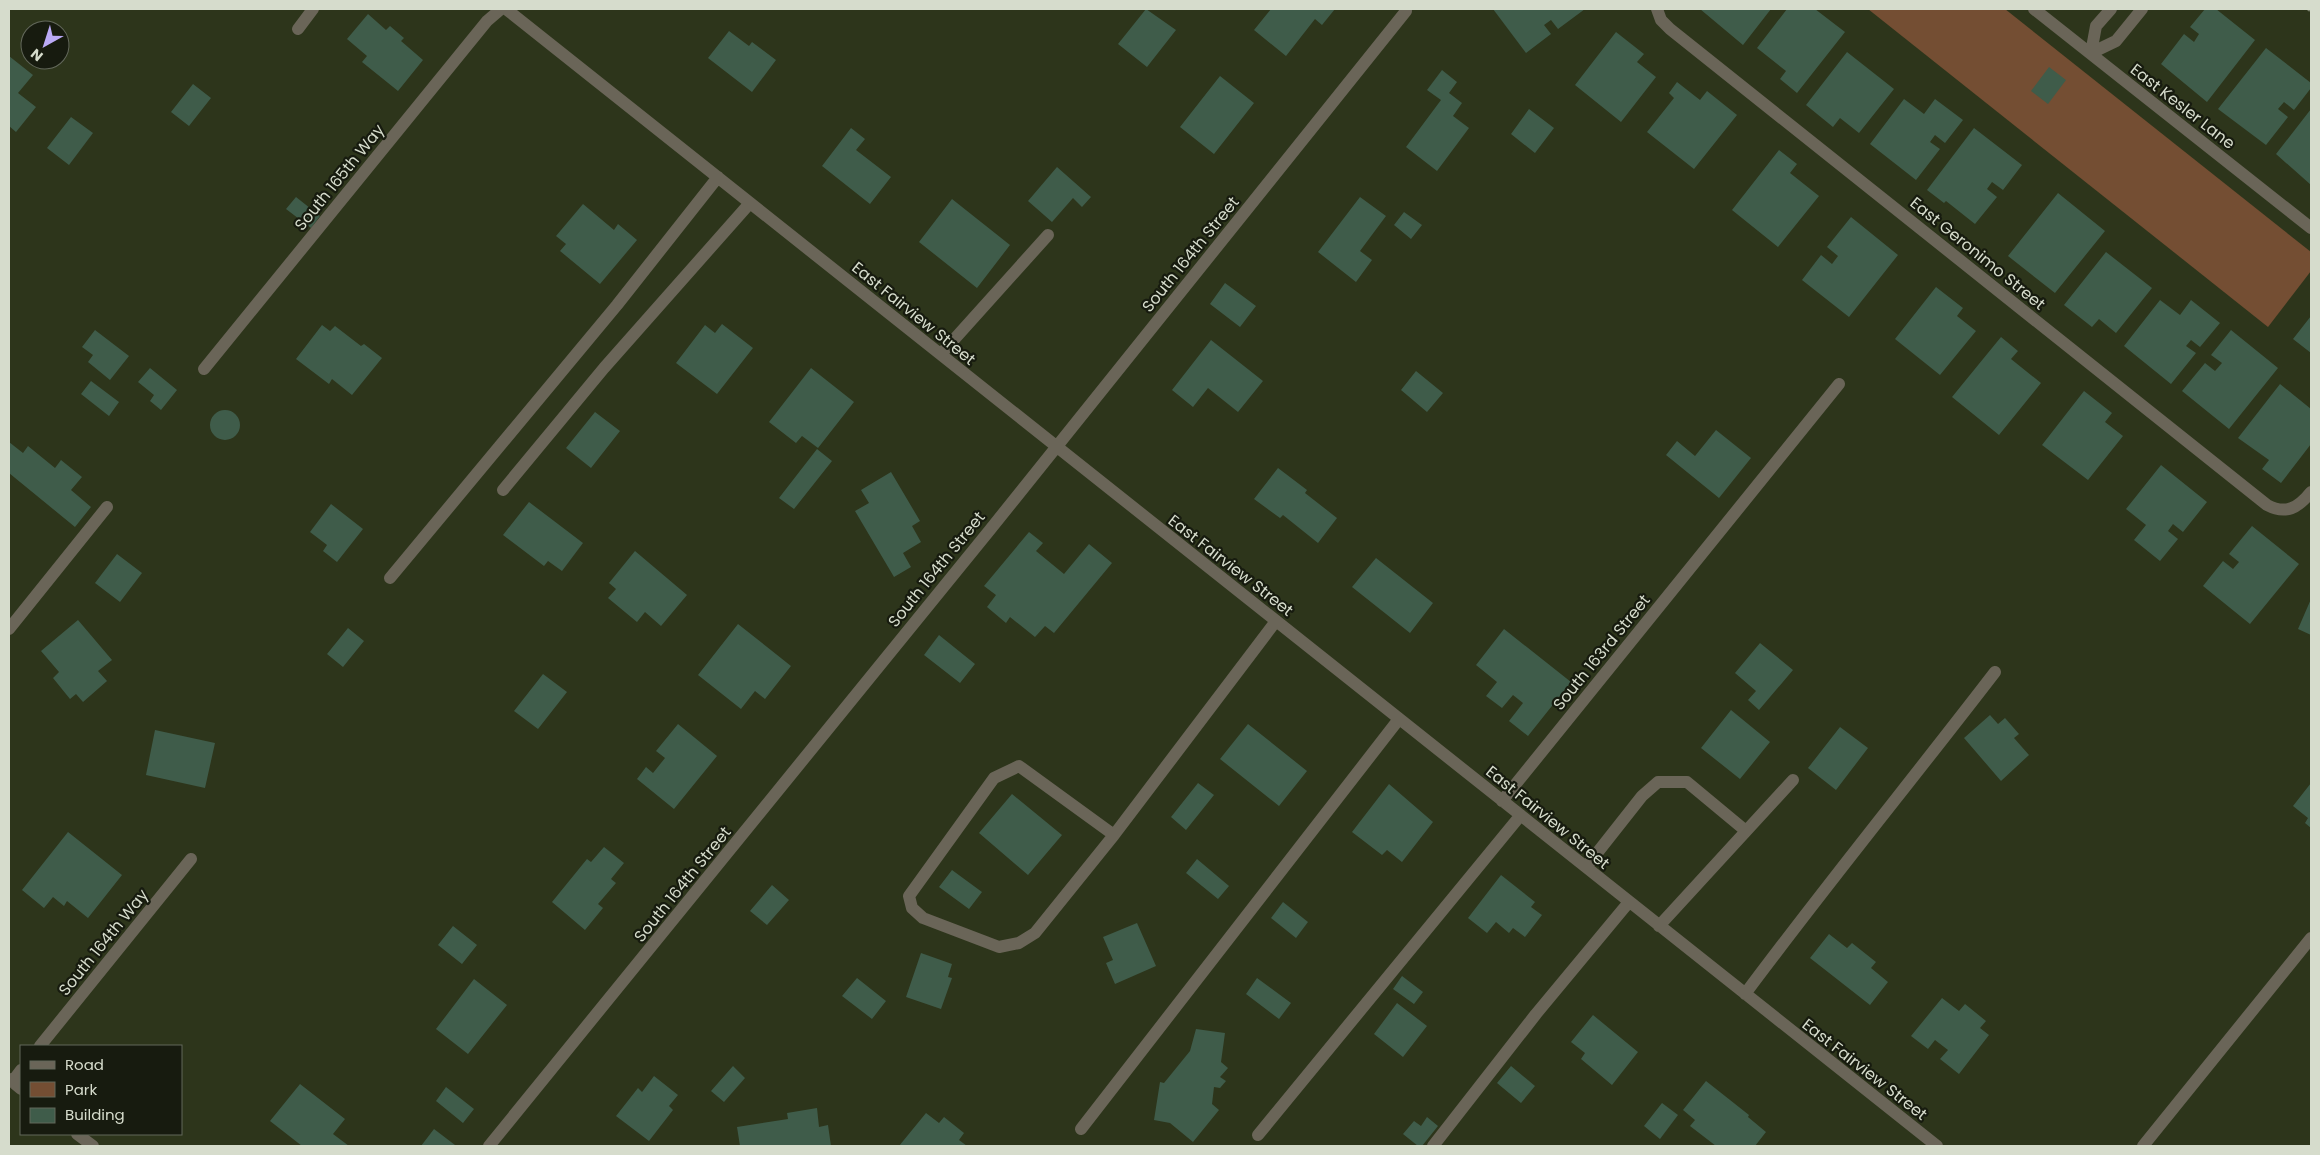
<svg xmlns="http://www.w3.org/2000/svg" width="2320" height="1155" font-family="Poppins,sans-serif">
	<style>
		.green { fill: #744e33 }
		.building { fill: #3f5c4a }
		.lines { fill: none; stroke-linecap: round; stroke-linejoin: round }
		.path { stroke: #808772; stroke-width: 3; stroke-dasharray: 2.5 2.5; stroke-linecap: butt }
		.minor { stroke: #6a6558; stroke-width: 12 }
		.labels { text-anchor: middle; stroke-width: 4.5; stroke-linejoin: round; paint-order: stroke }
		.street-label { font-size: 16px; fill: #d6dccc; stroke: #171b0f }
	</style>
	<rect width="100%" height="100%" fill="#2d351b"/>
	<path class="green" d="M1868 9H2005L2311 252V271L2268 327Z"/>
	<path class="building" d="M1146 9 1176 30 1147 67 1118 44Z
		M1271 9H1335L1322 25 1315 19 1286 56 1254 30Z
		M1493 9H1585L1558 29 1551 20 1544 25 1551 34 1526 53Z
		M1700 9H1771L1743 45Z
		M1787 9H1815L1845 32 1797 93 1780 79 1786 71 1757 48Z
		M2205 9H2216L2255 40 2207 102 2161 64 2184 34 2194 42 2199 34 2190 27Z
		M368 14 386 30 390 26 404 38 401 41 423 60 398 91 362 62 367 56 347 39Z
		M729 31 749 46 752 42 776 60 752 92 708 58Z
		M1616 32 1644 54 1637 62 1656 77 1621 122 1575 85Z
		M2266 48 2311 83V88L2294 110 2284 102 2278 109 2288 117 2266 145 2218 109Z
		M1847 52 1894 89 1859 133 1840 118 1833 127 1806 105Z
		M9 56 33 75 18 93 36 107 16 132 9 126Z
		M2049 67 2066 80 2048 104 2031 91Z
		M1442 70 1457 82 1449 93 1462 103 1453 116 1469 128 1437 171 1406 147 1441 100 1427 90Z
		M1220 76 1254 103 1214 154 1180 127Z
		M1677 82 1700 100 1707 91 1737 115 1694 169 1647 132 1674 98 1669 93Z
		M193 84 211 98 189 126 171 112Z
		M1904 99 1924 114 1935 99 1963 120 1945 143 1935 135 1930 142 1940 149 1916 180 1870 144Z
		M1529 109 1554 128 1535 153 1511 134Z
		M2311 109V185L2276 154Z
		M71 117 93 133 69 165 47 148Z
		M851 128 865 139 856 150 891 177 870 204 822 166Z
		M1974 128 2022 165 2003 190 1992 182 1987 189 1997 197 1975 224 1946 201 1944 203 1927 190Z
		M1779 150 1797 164 1790 173 1819 196 1778 247 1732 210Z
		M1057 167 1091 197 1082 207 1073 198 1052 222 1028 201Z
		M2058 193 2105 231 2055 293 2008 256Z
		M296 197 320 216 311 228 286 209Z
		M1360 197 1386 216 1360 251 1372 260 1356 282 1318 252Z
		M952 199 1010 245 977 288 919 242Z
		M583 204 614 230 618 224 637 240 600 284 560 251 566 244 556 236Z
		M1404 212 1422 225 1411 239 1394 225Z
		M1851 217 1898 255 1849 317 1802 280 1821 255 1832 264 1838 256 1827 247Z
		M2106 252 2152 288 2116 333 2099 319 2092 327 2064 305Z
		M1225 283 1256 306 1240 327 1210 304Z
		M1936 287 1963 308 1957 316 1976 331 1940 375 1895 339Z
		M2160 300 2180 315 2191 300 2220 323 2200 347 2191 340 2186 346 2196 353 2171 384 2124 346Z
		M2311 316V353L2293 339Z
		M722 324 753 348 717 394 676 363 705 325 715 333Z
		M322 325 330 331 335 326 361 346 364 344 382 358 352 395 332 379 329 384 296 359Z
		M95 330 129 356 110 380 88 362 93 355 82 347Z
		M2231 330 2278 368 2229 429 2182 391 2205 363 2215 371 2222 363 2211 355Z
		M2001 337 2018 351 2011 359 2041 383 1999 435 1952 397Z
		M1211 340 1263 381 1238 412 1208 388 1193 407 1172 390Z
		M150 368 177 390 161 410 150 401 154 395 138 382Z
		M811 368 854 402 818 448 802 436 796 443 769 422Z
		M1416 371 1443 393 1427 412 1401 390Z
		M91 381 119 402 109 416 81 394Z
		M2280 384 2311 409V444L2281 483 2262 469 2269 460 2238 438Z
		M2084 391 2112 413 2105 422 2123 436 2088 480 2042 445Z
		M210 425a15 15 0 1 1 30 0a15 15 0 1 1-30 0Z
		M595 412 620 431 591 468 566 448Z
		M1716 430 1751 458 1719 498 1666 455 1677 441 1695 456Z
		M9 442 23 453 28 446 55 468 61 460 82 477 71 490 91 507 75 527 9 473Z
		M817 449 832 461 794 509 779 498Z
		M2161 465 2207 502 2183 532 2173 524 2168 531 2178 539 2160 561 2134 540 2146 525 2126 509Z
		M1278 468 1307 490 1305 493 1337 518 1318 543 1283 515 1280 518 1254 499Z
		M891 472 920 521 912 526 921 542 903 553 911 567 894 577 855 511 869 503 861 490Z
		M529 502 583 543 562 571 548 561 544 566 503 535Z
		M331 504 363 529 337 562 323 551 327 545 310 532Z
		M2252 526 2299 564 2250 624 2203 586 2223 561 2233 569 2239 562 2229 554Z
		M1029 532 1043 543 1036 551 1064 574 1089 544 1112 563 1054 633 1045 626 1035 637 1010 617 1006 623 987 607 996 595 984 586Z
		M635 551 687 595 661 626 645 612 637 622 608 598 616 589 609 583Z
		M117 554 142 573 120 602 95 583Z
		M1376 558 1433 603 1410 633 1352 587Z
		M2311 599V635L2298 629Z
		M78 620 112 660 98 671 107 681 83 702 76 694 70 699 53 678 59 672 41 651Z
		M738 624 791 666 765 699 755 691 741 709 698 675Z
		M348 628 364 641 343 667 327 654Z
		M1504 629 1571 682 1528 736 1509 721 1523 703 1513 695 1502 708 1486 696 1497 682 1476 665Z
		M939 635 975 664 960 683 924 655Z
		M1760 643 1793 670 1759 710 1748 700 1756 691 1735 673Z
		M543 674 567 692 538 729 514 711Z
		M1731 710 1770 742 1740 779 1701 748Z
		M1990 715 1998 724 2005 718 2019 734 2014 738 2029 755 2001 781 1964 738Z
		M678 724 717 756 674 809 637 779 646 767 653 773 665 758 656 751Z
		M1248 724 1307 771 1279 806 1220 759Z
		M1840 727 1868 748 1836 790 1808 768Z
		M155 730 215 743 205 788 146 775Z
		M1198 783 1214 795 1186 830 1171 817Z
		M2311 783V828L2305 823 2308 818 2293 806Z
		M1389 784 1433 822 1402 862 1387 850 1382 855 1352 832Z
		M1012 794 1062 835 1028 875 979 833Z
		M68 832 122 875 88 918 67 901 64 906 53 897 44 908 22 890Z
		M604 847 624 863 611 879 616 883 598 904 603 908 585 930 552 902 587 859 591 862Z
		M1197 859 1229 886 1218 899 1186 873Z
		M952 870 982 892 969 909 939 887Z
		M1501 875 1535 902 1531 907 1542 915 1525 937 1513 928 1509 933 1496 922 1487 933 1468 918Z
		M772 885 789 900 767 925 750 911Z
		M1283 902 1308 922 1296 938 1271 918Z
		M1137 923 1156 966 1115 984 1106 963 1113 960 1103 937Z
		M453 926 477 945 462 964 438 945Z
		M1829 934 1847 948 1852 943 1876 962 1871 968 1888 982 1870 1005 1810 958Z
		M921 953 952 964 948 977 952 978 941 1009 906 997Z
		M1402 976 1423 992 1414 1004 1393 989Z
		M857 978 886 1001 872 1019 842 996Z
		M1257 978 1291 1003 1279 1019 1246 994Z
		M474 979 507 1005 468 1054 436 1029Z
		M1942 998 1959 1011 1965 1004 1986 1021 1980 1028 1989 1035 1959 1074 1940 1059 1948 1050 1935 1040 1928 1049 1911 1036Z
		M1397 1003 1427 1026 1403 1057 1374 1034Z
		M1593 1015 1638 1052 1612 1085 1581 1059 1585 1053 1571 1042Z
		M1196 1029 1225 1033 1221 1062 1228 1068 1220 1077 1226 1081 1220 1088 1214 1087 1212 1104 1219 1110 1193 1142 1170 1123 1154 1120 1160 1082 1164 1083 1190 1051Z
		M733 1066 745 1078 724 1102 711 1091Z
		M1511 1066 1535 1086 1521 1103 1497 1083Z
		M654 1076 678 1095 669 1106 673 1110 649 1141 616 1116 638 1088 642 1092Z
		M1706 1081 1749 1115 1748 1117 1766 1132 1755 1146H1716L1690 1126 1695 1120 1683 1110Z
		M300 1084 345 1119 333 1134 349 1146H302L270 1121Z
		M446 1087 474 1109 463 1123 436 1101Z
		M1662 1103 1678 1115 1660 1139 1644 1126Z
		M817 1108 819 1127 828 1125 831 1146H740L737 1127 788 1119 787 1113Z
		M926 1113 939 1123 944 1117 964 1133 959 1140 967 1146H899Z
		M1427 1117 1438 1126 1422 1146H1418L1403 1134 1414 1121 1421 1126Z
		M434 1129 455 1145 454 1146H421Z"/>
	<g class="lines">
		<path class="path" d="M2308 9 2311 11"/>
		<path class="minor" d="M506 9 1937 1146
			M1657 9 1661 20 1670 29 2267 505C2286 515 2298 508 2311 492
			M2034 9 2311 228
			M298 29 313 9
			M2091 53 2116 41 2142 9
			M2091 53 2096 26 2111 9
			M941 354 1048 235
			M204 369 487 21 501 9
			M503 490 604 368 750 203
			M390 578 617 305 718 177
			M9 629 107 507
			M1502 801 1839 384
			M1114 835 1035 933 1019 943 999 947 923 918 912 908 909 896 994 778 1019 766 1114 835 1276 621
			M1586 867 1642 796 1658 782H1687L1746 831
			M1659 926 1793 780
			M1745 994C1826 885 1912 780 1995 672
			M40 1046 191 859
			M9 1079 21 1089
			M12 1082 21 1070
			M1081 1129 1399 719
			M77 1134 93 1146
			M1258 1135 1520 816
			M489 1146 989 531 1406 11
			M1433 1146 1536 1014 1629 902
			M2143 1146 2311 938"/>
	</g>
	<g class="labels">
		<g class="street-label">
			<text transform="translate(2183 106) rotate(38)" y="6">East Kesler Lane</text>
			<text transform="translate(339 177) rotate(-51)" y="6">South 165th Way</text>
			<text transform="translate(1978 253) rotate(39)" y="6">East Geronimo Street</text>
			<text transform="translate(1190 254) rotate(-51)" y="6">South 164th Street</text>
			<text transform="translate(914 313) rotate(39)" y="6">East Fairview Street</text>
			<text transform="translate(1231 565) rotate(38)" y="6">East Fairview Street</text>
			<text transform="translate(936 569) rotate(-51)" y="6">South 164th Street</text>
			<text transform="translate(1601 652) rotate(-51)" y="6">South 163rd Street</text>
			<text transform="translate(1548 817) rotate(39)" y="6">East Fairview Street</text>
			<text transform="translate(682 884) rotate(-51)" y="6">South 164th Street</text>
			<text transform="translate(103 942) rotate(-51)" y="6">South 164th Way</text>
			<text transform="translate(1865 1069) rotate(38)" y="6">East Fairview Street</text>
		</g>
	</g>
	<rect width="2320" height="1155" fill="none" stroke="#d6dccc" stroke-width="20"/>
	<rect x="20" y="1045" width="162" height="90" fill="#171b0f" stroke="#63685b"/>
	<rect x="30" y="1061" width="25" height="8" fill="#6a6558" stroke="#63685b"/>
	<text x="65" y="1070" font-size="15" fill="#d6dccc">Road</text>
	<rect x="30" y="1082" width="25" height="15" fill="#744e33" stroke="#63685b"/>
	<text x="65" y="1095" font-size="15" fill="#d6dccc">Park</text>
	<rect x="30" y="1108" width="25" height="15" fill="#3f5c4a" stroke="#63685b"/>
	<text x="65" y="1120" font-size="15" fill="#d6dccc">Building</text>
	<g transform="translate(45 45) rotate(219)"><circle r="24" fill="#171b0f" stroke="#63685b"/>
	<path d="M0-4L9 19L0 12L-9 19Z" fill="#bbaaf6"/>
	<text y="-8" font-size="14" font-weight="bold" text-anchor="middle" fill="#d6dccc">N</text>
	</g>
</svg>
